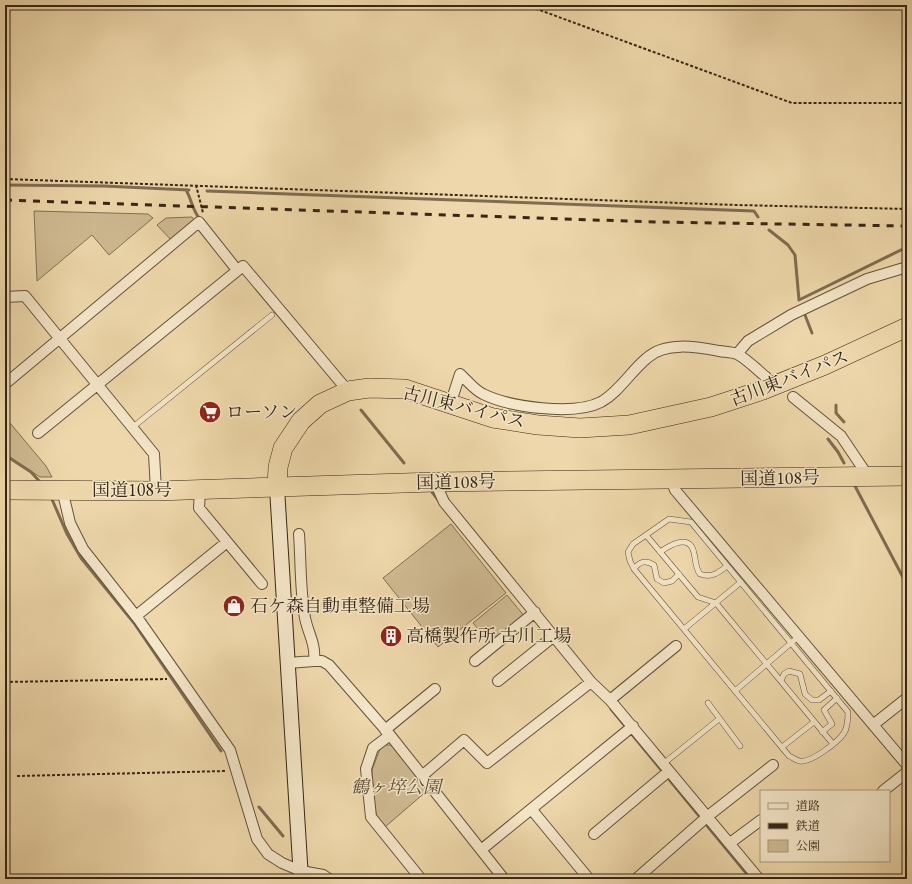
<svg xmlns="http://www.w3.org/2000/svg" width="912" height="884" font-family="'EB Garamond','Noto Serif JP',serif">
	<style>
		.green { fill: #cfba92; stroke: #827054 }
		.lines { fill: none; stroke-linecap: round; stroke-linejoin: round }
		.stream { stroke: #7f6c50; stroke-width: 3 }
		.lane-casing { stroke: #64523a; stroke-width: 6 }
		.street-casing { stroke: #64523a; stroke-width: 12 }
		.secondary-casing { stroke: #362615; stroke-width: 16 }
		.highway-casing { stroke: #362615; stroke-width: 20 }
		.path { stroke: #362615; stroke-width: 2; stroke-dasharray: 3 2; stroke-linecap: butt }
		.lane { stroke: #f4e6c8; stroke-width: 5 }
		.street { stroke: #f4e6c8; stroke-width: 10 }
		.secondary { stroke: #f4e6c8; stroke-width: 14 }
		.highway { stroke: #eed8ab; stroke-width: 19 }
		.rail { stroke: #362615; stroke-width: 3; stroke-dasharray: 7 7; stroke-linecap: butt }
		.labels { text-anchor: middle; stroke-width: 3; stroke-linejoin: round; paint-order: stroke }
		.street-label { font-size: 18px; fill: #362615; stroke: #f4e6c8 }
		.poi-label { font-size: 18px; fill: #362615; stroke: #f4e6c8; text-anchor: start }
		.park-label { font-size: 18px; font-style: italic; fill: #5c4b34; stroke: #f4e6c8 }
	</style>
	<rect width="100%" height="100%" fill="#eed8ab"/>
	<filter id="stains"><feTurbulence type="fractalNoise" baseFrequency=".005" numOctaves="4"/><feColorMatrix values="0 0 0 0 .2 0 0 0 0 .09 0 0 0 0 .02 0 0 0 .5 -.17"/></filter>
	<radialGradient id="worn" r=".72"><stop offset=".6" stop-color="#630" stop-opacity="0"/><stop offset="1" stop-color="#630" stop-opacity=".3"/></radialGradient>
	<path class="green" d="M34 211 148 214 153 218 109 255 92 235 37 281Z
		M192 217 195 222 172 241 157 225 166 218Z
		M5 417 46 466 52 477H40L5 454Z
		M451 524 506 593 438 647 383 578Z
		M507 595 525 617 491 644 473 623Z
		M385 745H392L428 790 385 827 378 820 374 806 372 770 380 749Z"/>
	<g class="lines">
		<path class="stream" d="M5 185 104 186 189 190
			M186 190C192 200 192 210 200 219
			M207 191 754 211 758 217
			M769 230 788 245 795 255 799 300
			M799 300 907 247
			M805 315 812 333
			M836 405V413L844 422
			M361 410 404 463
			M828 439 838 452 844 463
			M5 455 31 472 41 483
			M855 486 907 585
			M432 492 439 501
			M51 497 67 534 81 558 134 623 221 751
			M611 709 751 879
			M259 807 283 836"/>
		<g class="lane-casing">
			<path id="lane" d="M133 427 272 315
				M669 519 691 522 848 712C848 719 848 727 844 733 838 742 811 763 800 761 797 761 792 757 789 756L634 569 630 561 628 552 633 544Z
				M646 535 698 597 716 603 833 744
				M660 552C670 545 690 533 694 553 696 561 695 567 700 574 712 578 718 573 727 566
				M634 569C640 561 646 560 654 565L657 579 664 583 672 581 679 574
				M684 629 741 582
				M781 681 784 674 789 671 800 674 805 694 812 700H819L831 691
				M735 691 798 637
				M708 703 740 746
				M822 732 832 724 824 710 837 698
				M782 747 814 722
				M663 764 719 719"/>
		</g>
		<g class="street-casing">
			<path id="street" d="M5 297 25 296 154 454 156 491
				M737 354 748 341 791 315 867 279 907 267
				M5 384 199 222 237 270
				M793 397 841 436 868 476
				M450 405 460 374C467 380 474 390 483 394 509 407 574 416 601 402 619 392 631 371 647 358 665 341 697 347 719 351 725 352 732 352 737 354 747 359 757 370 766 377
				M38 433 243 266 348 391
				M671 479 675 490 907 765
				M435 482 444 502 591 682 610 700 759 879
				M62 489 70 523 83 549 139 620 230 750 257 839 268 854 282 863 301 871 323 875 329 879
				M200 490 199 508 262 584
				M299 534C301 562 300 591 305 618 308 633 316 644 314 661H322L329 665 390 735 504 879
				M136 616 227 542
				M475 661 535 612
				M288 663 314 661
				M498 681 554 636
				M610 700 676 646
				M873 725 907 698
				M385 730 435 689
				M390 735 373 748 366 769 371 817 421 879
				M422 776 464 740 487 763 591 682
				M883 791 907 772
				M532 810 589 879
				M594 834 669 771
				M730 843 761 820
				M481 850 633 726
				M636 879 708 816 773 765"/>
		</g>
		<g class="secondary-casing">
			<path id="secondary" d="M277 488 301 879"/>
		</g>
		<g class="highway-casing">
			<path id="highway" d="M277 488 278 467 283 448 301 421 320 404 348 391 369 388 405 389 493 418 538 425 580 428 629 425 711 407 763 390 825 365 907 327
				M5 490 156 491 435 482 907 476"/>
		</g>
		<path class="path" d="M526 5 792 103H907
			M5 179 737 205 907 209
			M196 185 203 213
			M5 682 167 679
			M17 776 227 771"/>
		<use href="#lane" class="lane"/>
		<use href="#street" class="street"/>
		<use href="#secondary" class="secondary"/>
		<use href="#highway" class="highway"/>
		<path class="rail" d="M5 200 655 222 907 226"/>
	</g>
	<defs>
		<g id="supermarket-disc" transform="scale(1.15)"><circle r="9.5" fill="#8f2418" stroke="#f4e6c8"/><path d="M-6-5.5h2.5l.6 2H6L4.5 2H-2.5L-4.4-4H-6ZM-1.5 3.2a1.3 1.3 0 1 0 .1 0ZM3 3.2a1.3 1.3 0 1 0 .1 0Z" fill="#fff"/></g>
		<g id="shop-disc" transform="scale(1.15)"><circle r="9.5" fill="#8f2418" stroke="#f4e6c8"/><path d="M-5-2.5h2.3a2.7 3.5 0 0 1 5.4 0H5L5.5 6h-11ZM-1.5-2.5h3a1.5 2.3 0 0 0-3 0Z" fill="#fff"/></g>
		<g id="building-disc" transform="scale(1.15)"><circle r="9.5" fill="#8f2418" stroke="#f4e6c8"/><path d="M-4-6H4V6H1V3H-1V6H-4ZM-2.5-4.3h1.7v1.8h-1.7ZM.8-4.3h1.7v1.8H.8ZM-2.5-1h1.7V.8h-1.7ZM.8-1h1.7V.8H.8Z" fill="#fff"/></g>
	</defs>
	<g fill-rule="evenodd">
		<use href="#supermarket-disc" x="210" y="412"/>
		<use href="#shop-disc" x="234" y="606"/>
		<use href="#building-disc" x="391" y="636"/>
	</g>
	<g class="labels">
		<g class="street-label">
			<text transform="translate(789 378) rotate(-21)" y="6">古川東バイパス</text>
			<text transform="translate(464 407) rotate(14)" y="6">古川東バイパス</text>
			<text transform="translate(780 478) rotate(-1)" y="6">国道108号</text>
			<text transform="translate(456 482) rotate(-1)" y="6">国道108号</text>
			<text x="132" y="496">国道108号</text>
		</g>
		<g class="poi-label">
			<text x="226" y="418">ローソン</text>
			<text x="250" y="612">石ケ森自動車整備工場</text>
			<text x="406" y="642">高橋製作所 古川工場</text>
		</g>
		<g class="park-label">
			<text x="396" y="793">鶴ヶ埣公園</text>
		</g>
	</g>
	<rect width="912" height="884" fill="none" stroke="#eed8ab" stroke-width="20"/>
	<rect x="6" y="6" width="900" height="872" fill="none" stroke="#362615" stroke-width="2"/>
	<rect x="10" y="10" width="892" height="864" fill="none" stroke="#362615"/>
	<rect x="760" y="790" width="130" height="72" fill="#f4e6c8" stroke="#a89980"/>
	<rect x="768" y="803" width="20" height="6" fill="#f4e6c8" stroke="#a89980"/>
	<text x="796" y="810" font-size="12" fill="#362615">道路</text>
	<rect x="768" y="823" width="20" height="6" fill="#362615" stroke="#a89980"/>
	<text x="796" y="830" font-size="12" fill="#362615">鉄道</text>
	<rect x="768" y="840" width="20" height="12" fill="#cfba92" stroke="#a89980"/>
	<text x="796" y="850" font-size="12" fill="#362615">公園</text>
	<rect width="100%" height="100%" filter="url(#stains)"/>
	<rect width="100%" height="100%" fill="url(#worn)"/>
</svg>
